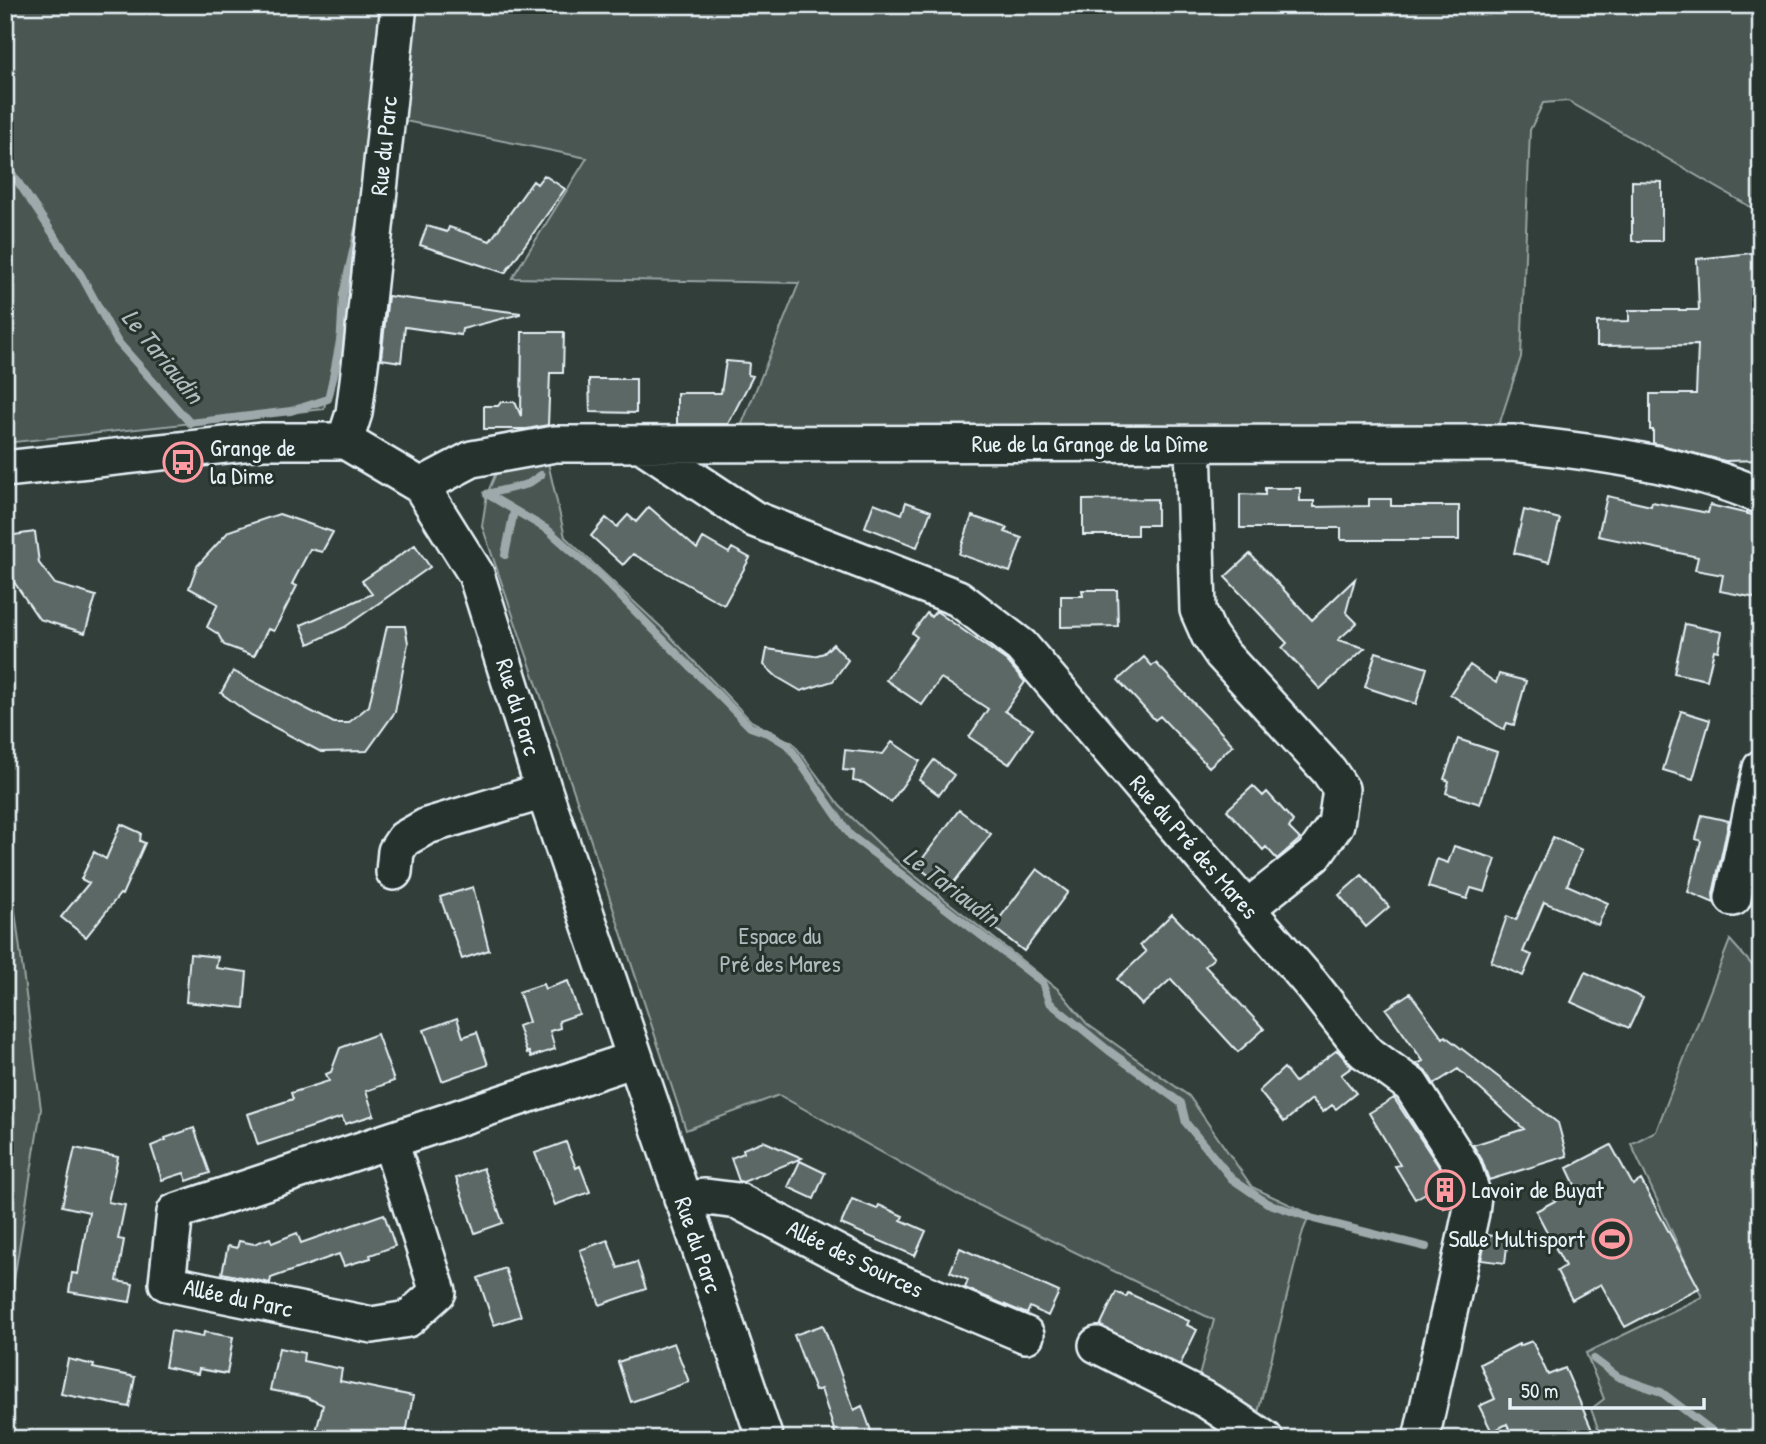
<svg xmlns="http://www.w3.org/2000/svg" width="1766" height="1444" font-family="'Patrick Hand',sans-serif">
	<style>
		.green { fill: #495651; stroke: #98a4a4; stroke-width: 2 }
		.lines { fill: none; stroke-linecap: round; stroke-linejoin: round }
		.stream { stroke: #9ea9ab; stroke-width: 8 }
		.building { fill: #5c6865; stroke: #e8f1f8; stroke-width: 2 }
		.minor-casing { stroke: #e8f1f8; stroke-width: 40 }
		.minor { stroke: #26332d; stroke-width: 35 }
		.labels { text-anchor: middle; stroke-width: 6; stroke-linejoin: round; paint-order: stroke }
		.street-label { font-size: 24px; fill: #e8f1f8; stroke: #26332d }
		.poi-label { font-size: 24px; fill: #e8f1f8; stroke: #26332d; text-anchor: start }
		.park-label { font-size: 24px; fill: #b0bbbe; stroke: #26332d }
		.water-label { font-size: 26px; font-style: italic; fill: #b1bbbe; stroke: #26332d }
	</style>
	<rect width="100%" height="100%" fill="#323e39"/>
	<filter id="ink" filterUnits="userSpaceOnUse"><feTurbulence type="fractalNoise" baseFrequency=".0143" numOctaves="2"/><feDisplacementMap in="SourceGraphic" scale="14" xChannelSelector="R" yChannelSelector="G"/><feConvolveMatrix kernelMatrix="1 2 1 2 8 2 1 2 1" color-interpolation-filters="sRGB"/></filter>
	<g filter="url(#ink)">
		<path class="green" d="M5 5H381L358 229 324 409 5 443Z
			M416 5H1761V213L1568 101 1543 103 1530 130 1521 357 1499 425 740 429 799 283 512 278 587 158 405 121Z
			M548 463 565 537 663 629 751 721 793 743 840 806 900 864 1059 990 1087 1024 1189 1096 1252 1187 1310 1214 1303 1231 1256 1421 1199 1376 1214 1320 960 1196 779 1095 686 1130 589 835 482 526 487 494 496 473Z
			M5 835 41 1109 5 1337Z
			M1730 940 1761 975V1439H1602L1591 1409 1604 1399 1586 1353 1702 1297 1631 1144 1656 1131Z"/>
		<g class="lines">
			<path class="stream" d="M5 163 81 275 117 341 190 423 291 411 328 399 340 349 343 295 359 225
				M487 494 548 530 601 577 750 727 770 734 788 745 850 835 1042 982 1049 1002 1108 1050 1181 1103 1186 1123 1232 1179 1267 1203 1314 1219 1426 1247
				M487 494 528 484 541 475
				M505 555 514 511
				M1594 1359 1618 1377 1661 1392 1723 1439"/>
		</g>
		<path class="building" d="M544 175 565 189 505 273 420 245 427 226 447 232 449 227 490 241 533 181 537 184Z
			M1632 181 1662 182V241H1632Z
			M1760 252 1761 460 1725 461 1653 443V430H1650V394H1696L1698 345 1597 346V322L1629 321V310H1699L1697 259Z
			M388 296 520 313V314L462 329 461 335 405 327 401 362 381 359Z
			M522 332H564L563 373H550L548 425 527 429H484V406H498L501 402H515L521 416Z
			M726 361 749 363 748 375 753 376 728 424H677V393H721Z
			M589 379H636V413L590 412Z
			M1265 488H1300V501H1314V507L1369 506V499H1391V506H1459V540H1341V528H1240V494L1265 495Z
			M1607 496 1651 506 1652 502 1708 513 1710 505 1761 517V538L1757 556 1761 559V599L1720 591 1723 575 1695 570 1698 557 1598 536Z
			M1157 499V525H1137V535H1083V500Z
			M906 502 931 511 917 547 865 527 874 503 902 514Z
			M649 507 697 549 703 538 729 553 732 548 750 558 724 605 633 554 623 565 591 536 606 518 617 527 628 515 636 522Z
			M1524 510 1560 519 1549 562 1514 553Z
			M279 514 333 532 322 552 310 549 292 584 297 586 274 631 268 629 254 656 224 645 218 634 207 627 218 604 189 588 197 566 229 531Z
			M972 516 1007 528 1005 532 1022 538 1010 572 959 554Z
			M35 532 39 563 55 584 96 596 85 633 39 619 14 582 7 536Z
			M415 545 430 567 345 627 309 644 301 625 372 594 362 581Z
			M1250 554 1312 620 1355 579 1346 612 1357 623 1338 640 1365 648 1320 689 1282 648 1287 643 1225 577Z
			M1082 590H1117L1118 626 1061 627V596H1083Z
			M936 611 1007 661 1025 682 1005 711 1033 729 1009 764 969 737 988 709 941 678 922 705 886 680 917 637 912 633 927 613 931 617Z
			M1685 624 1722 632 1718 651 1714 650 1707 680 1674 673Z
			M387 626H405L408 643 395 712 367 751 321 752 251 715 221 693 233 671 334 723H348L369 706Z
			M833 644 848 660 833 681 801 691 777 677 764 665 767 649 814 656 824 653Z
			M1376 652 1427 668 1416 704 1365 687Z
			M1144 657 1152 666 1156 663 1233 745 1209 767 1160 716 1155 720 1118 680Z
			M1470 665 1496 683 1499 674 1526 681 1514 725 1507 723 1504 730 1450 694Z
			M1681 711 1710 720 1693 779 1663 770Z
			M1458 739 1497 752 1480 804 1446 793 1449 781 1444 779Z
			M892 742 920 761 891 802 864 783 853 781 854 771 843 770 845 750 883 754Z
			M934 760 954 775 939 795 919 780Z
			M1253 786 1263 796 1267 792 1293 821 1289 828 1300 839 1277 859 1266 847 1263 850 1227 810Z
			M959 810 991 834 948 890 917 866Z
			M1702 815 1729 821 1713 894 1714 903 1688 892 1701 841 1696 839Z
			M121 824 141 833 140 841 145 843 122 895 120 894 86 937 61 917 89 883 81 879 94 852 106 859Z
			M1553 837 1582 850 1567 885 1608 903 1598 925 1544 902 1523 952 1532 955 1523 976 1491 962 1507 916 1516 920Z
			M1454 846 1496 859 1485 892 1471 888 1467 899 1428 887 1437 859 1448 863Z
			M1037 869 1068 892 1024 951 993 927Z
			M1362 875 1389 907 1366 927 1339 895Z
			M473 887 489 950 462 959 440 897Z
			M1172 914 1214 958 1205 966 1264 1029 1238 1052 1171 979 1142 1005 1117 979 1146 952 1140 945Z
			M190 954 218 957 216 968 247 972 244 1008 186 1002Z
			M1585 972 1643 998 1629 1028 1571 1002Z
			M568 981 579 1014 559 1021 560 1028 550 1031 555 1049 531 1057 529 1052 527 1053 518 1026 529 1022 519 992 543 984 545 989Z
			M1410 993 1443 1038 1445 1036 1558 1123 1567 1156 1489 1180 1482 1160 1473 1145 1524 1129 1458 1069 1434 1084 1428 1074 1417 1064 1423 1061 1386 1009Z
			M457 1018 463 1037 477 1032 488 1065 442 1081 424 1030Z
			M377 1034 394 1081 366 1091 374 1115 345 1124 342 1117 258 1145 248 1114 293 1099 291 1093 329 1081 326 1074 331 1072 340 1048Z
			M1337 1050 1352 1067 1341 1075 1356 1093 1336 1109 1332 1105 1323 1112 1312 1099 1284 1122 1259 1091 1284 1068 1295 1082Z
			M1394 1098 1445 1176 1452 1198V1203L1444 1208 1433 1189 1415 1199 1395 1166 1400 1165 1369 1113Z
			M194 1128 210 1173 187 1181 184 1173 162 1180 151 1146 166 1140 165 1138Z
			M763 1141 802 1158 743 1182 739 1181 731 1158 744 1153 743 1149Z
			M566 1142 576 1168 580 1166 590 1192 555 1205 535 1153Z
			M1611 1145 1633 1185 1641 1180 1699 1288 1625 1327 1601 1284 1572 1300 1557 1271 1565 1266 1536 1211 1577 1189 1567 1168Z
			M75 1148 118 1157 108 1202 125 1205 118 1239 124 1240 117 1281 133 1284 130 1302 69 1292 72 1273 78 1274 89 1212 62 1206Z
			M800 1161 825 1173 814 1199 788 1187Z
			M483 1168 503 1223 475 1233 456 1178Z
			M852 1199 877 1209 879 1205 903 1216 901 1220 926 1231 915 1256 841 1224Z
			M384 1214 395 1246 370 1255 371 1258 344 1266 339 1254 271 1278 270 1283 222 1273 228 1246 237 1248 239 1241 254 1244 270 1238 272 1243 297 1233 301 1243Z
			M1487 1235 1508 1238 1505 1263 1481 1260Z
			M608 1240 618 1268 637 1262 646 1289 600 1305 580 1250Z
			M960 1248 1059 1292 1048 1316 1030 1307 1027 1314 965 1288 968 1280 950 1272Z
			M505 1268 521 1316 494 1325 478 1278Z
			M1116 1292 1126 1297 1128 1293 1189 1321 1187 1325 1197 1330 1180 1365 1100 1326Z
			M823 1325 854 1410 862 1406 874 1439H837L821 1389 815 1391 794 1335Z
			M171 1331 203 1337 204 1332 233 1337 227 1374 199 1369 198 1374 165 1367Z
			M1532 1341 1548 1375 1565 1368 1596 1439H1514L1507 1424 1492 1432 1479 1406 1495 1399 1480 1364 1519 1344V1346Z
			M674 1343 689 1382 631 1402 618 1362Z
			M279 1348 304 1353 303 1361 342 1369 340 1381 413 1396 405 1439H314L323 1405 306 1397 270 1390Z
			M68 1359 94 1365 93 1368 135 1377 129 1407 61 1394Z"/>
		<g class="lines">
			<g class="minor-casing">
				<path id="minor" d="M345 441 421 486 476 574 544 791 765 1439
					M345 441 354 413 361 357 399 5
					M641 444 754 519 958 598 1021 646 1312 985 1364 1051 1411 1085 1463 1167 1473 1196 1471 1213 1421 1439
					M1193 444 1198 610 1209 635 1222 654 1329 771 1341 789 1336 824 1314 855 1247 908
					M5 469 263 441H345
					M421 486 472 459 555 444 1512 443C1594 452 1684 463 1761 496
					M394 872 396 851 404 839 427 826 544 791
					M1733 898 1761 768
					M390 1141 438 1292 408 1319 372 1325 167 1283 175 1212 635 1059
					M682 1199 706 1197 738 1201 868 1269 1026 1335
					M1097 1345 1208 1401 1265 1439"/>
			</g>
			<use href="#minor" class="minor"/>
		</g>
	</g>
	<defs>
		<g id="bus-ring" transform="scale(2.0125)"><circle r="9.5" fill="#26332d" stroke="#ff9aa2" stroke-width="1.5"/><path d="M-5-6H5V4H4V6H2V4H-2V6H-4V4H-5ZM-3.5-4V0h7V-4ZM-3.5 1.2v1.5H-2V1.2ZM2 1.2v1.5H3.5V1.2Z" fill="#ff9aa2"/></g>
		<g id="building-ring" transform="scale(2.0125)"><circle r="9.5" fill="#26332d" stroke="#ff9aa2" stroke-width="1.5"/><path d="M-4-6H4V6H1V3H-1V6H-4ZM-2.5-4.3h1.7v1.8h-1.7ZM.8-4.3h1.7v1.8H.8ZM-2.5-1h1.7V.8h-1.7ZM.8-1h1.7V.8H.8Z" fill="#ff9aa2"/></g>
		<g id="stadium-ring" transform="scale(2.0125)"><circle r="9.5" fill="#26332d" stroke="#ff9aa2" stroke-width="1.5"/><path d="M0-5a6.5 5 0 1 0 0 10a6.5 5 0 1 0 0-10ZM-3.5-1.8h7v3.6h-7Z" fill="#ff9aa2"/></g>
	</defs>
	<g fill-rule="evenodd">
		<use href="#bus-ring" x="183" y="462"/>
		<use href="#building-ring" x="1445" y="1190"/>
		<use href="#stadium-ring" x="1612" y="1239"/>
	</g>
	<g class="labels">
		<g class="street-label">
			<text transform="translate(384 146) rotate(-84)" y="8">Rue du Parc</text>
			<text x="1090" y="452">Rue de la Grange de la Dîme</text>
			<text transform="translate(518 707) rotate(73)" y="8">Rue du Parc</text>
			<text transform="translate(1194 847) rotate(49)" y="8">Rue du Pré des Mares</text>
			<text transform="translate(698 1245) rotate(71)" y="8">Rue du Parc</text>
			<text transform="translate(855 1259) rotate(26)" y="8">Allée des Sources</text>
			<text transform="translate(238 1298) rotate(12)" y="8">Allée du Parc</text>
		</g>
		<g class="poi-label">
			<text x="210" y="456">Grange de<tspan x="210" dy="28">la Dime</tspan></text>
			<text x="1472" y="1198">Lavoir de Buyat</text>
			<text x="1585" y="1247" text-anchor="end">Salle Multisport</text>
		</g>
		<g class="park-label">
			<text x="780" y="944">Espace du<tspan x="780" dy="28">Pré des Mares</tspan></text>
		</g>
		<g class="water-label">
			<text transform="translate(163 356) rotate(51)" y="9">Le Tariaudin</text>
			<text transform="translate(952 887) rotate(37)" y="9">Le Tariaudin</text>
		</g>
	</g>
	<rect width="1766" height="1444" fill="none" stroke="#26332d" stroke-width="28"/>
	<rect x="14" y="14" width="1738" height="1416" fill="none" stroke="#e8f1f8" stroke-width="2.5" filter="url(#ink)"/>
	<path d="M1510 1398v10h194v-10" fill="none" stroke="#e8f1f8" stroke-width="3.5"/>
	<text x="1521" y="1398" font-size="21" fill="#e8f1f8" stroke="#26332d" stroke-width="5" paint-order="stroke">50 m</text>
</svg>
